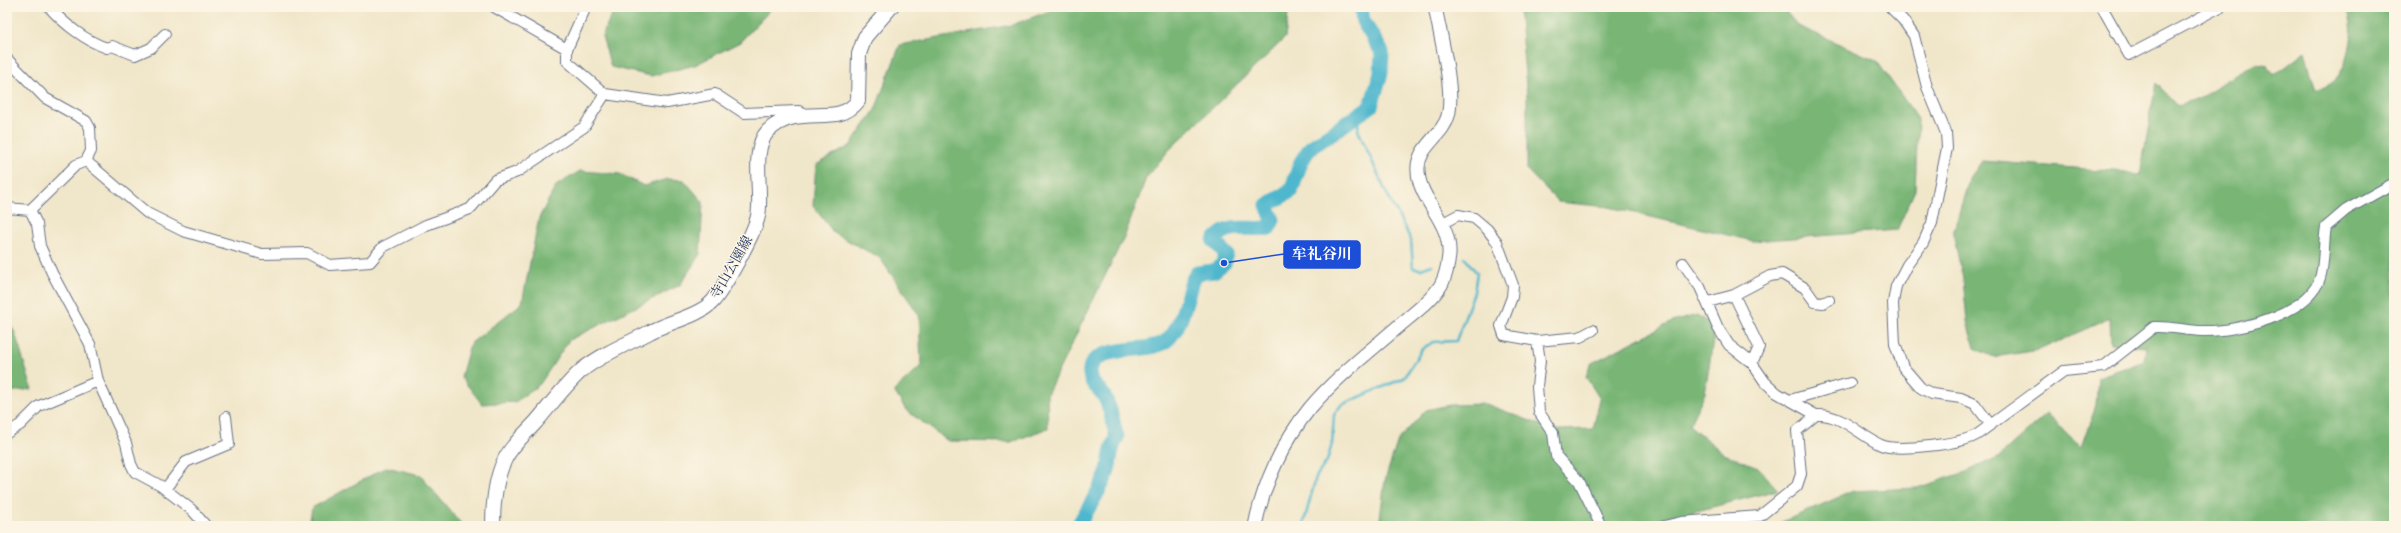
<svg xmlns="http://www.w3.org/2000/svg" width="2401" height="533" font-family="'Sorts Mill Goudy','Noto Serif JP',serif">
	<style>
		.forest { fill: #79b676; stroke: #4a726a }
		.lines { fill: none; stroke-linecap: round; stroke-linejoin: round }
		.stream { stroke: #4fb7cd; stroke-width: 2.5 }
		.river { stroke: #4fb7cd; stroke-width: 15 }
		.minor-casing { stroke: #666f83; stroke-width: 12 }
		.tertiary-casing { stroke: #666f83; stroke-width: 15 }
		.secondary-casing { stroke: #666f83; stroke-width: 16 }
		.minor { stroke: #fff; stroke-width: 10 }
		.tertiary { stroke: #fff; stroke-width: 13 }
		.secondary { stroke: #fff; stroke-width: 14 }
		.labels { text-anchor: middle; stroke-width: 3; stroke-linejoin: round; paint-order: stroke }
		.street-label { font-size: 14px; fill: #1b2f5e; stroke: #fcf5e5 }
		.leader { fill: none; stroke: #1d4ed8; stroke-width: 1.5 }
		.callout-dot { fill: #1d4ed8; stroke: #fcf5e5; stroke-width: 1.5 }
		.callout { fill: #1d4ed8; stroke: #1d4ed8; stroke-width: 1.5 }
		.callout-label { font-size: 15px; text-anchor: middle; font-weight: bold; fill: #fff }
	</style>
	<rect width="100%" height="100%" fill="#fcf5e5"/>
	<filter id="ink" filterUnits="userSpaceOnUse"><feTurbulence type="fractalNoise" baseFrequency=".025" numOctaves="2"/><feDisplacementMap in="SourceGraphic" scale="8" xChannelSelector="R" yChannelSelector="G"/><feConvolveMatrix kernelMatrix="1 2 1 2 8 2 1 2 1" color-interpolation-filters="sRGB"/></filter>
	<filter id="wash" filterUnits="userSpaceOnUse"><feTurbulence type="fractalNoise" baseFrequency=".012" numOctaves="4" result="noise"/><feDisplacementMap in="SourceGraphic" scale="16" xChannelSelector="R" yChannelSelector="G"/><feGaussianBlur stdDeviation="0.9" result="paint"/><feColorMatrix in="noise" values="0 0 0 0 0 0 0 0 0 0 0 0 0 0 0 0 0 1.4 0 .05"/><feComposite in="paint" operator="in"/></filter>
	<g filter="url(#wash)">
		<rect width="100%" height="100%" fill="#f0e6c9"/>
		<path class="forest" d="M615 7H773L740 42 695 65 651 76 611 67 602 36Z
			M1060 7H1289L1285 38 1169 150 1146 178 1125 235 1047 394 1048 428 1011 442 948 441 906 410 894 391 921 366 919 315 880 258 834 233 813 206 816 165 850 146 875 110 900 45 1012 25Z
			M1519 7H1782L1798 26 1876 60 1918 119 1915 190 1897 230 1753 241 1609 207 1558 202 1527 170V96Z
			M2345 7H2394V526H1773L1853 491 1917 488 1966 472 2000 456 2047 414 2081 447 2096 405 2098 377 2144 361 2146 347 2111 344 2110 318 2039 350 1994 357 1974 348 1967 321 1963 279 1953 233 1969 180 1982 161 2126 172 2140 176 2156 83 2178 106 2199 99 2223 82 2255 64 2268 66 2274 76 2305 52 2316 91C2321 88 2331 85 2335 80 2350 64 2358 24 2345 7Z
			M580 171 620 174 644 186 667 179 684 180 703 202 700 254 680 285 569 340 540 384 515 402 482 404 461 377 470 344 522 303 539 218 556 186Z
			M1697 315 1715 327 1705 393 1689 425 1724 454 1758 467 1778 490 1639 526H1379L1385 480 1398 440 1426 410 1450 405 1486 404 1554 430 1593 429 1600 399 1586 377 1590 364 1672 322Z
			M7 319 15 333 32 389 7 392Z
			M386 467 420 475 463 526H309L312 508Z"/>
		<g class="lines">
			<path class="stream" d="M1359 116 1358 130 1386 192 1411 240 1413 268 1421 269 1432 265
				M1303 526 1316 477 1327 461 1332 444 1334 415 1341 405 1404 378 1422 349 1433 342 1456 341 1474 292 1477 273 1464 257"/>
			<path class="river" d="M1078 526C1087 510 1098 493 1106 476 1112 461 1108 453 1117 437 1113 425 1111 407 1104 396 1099 387 1091 386 1090 374 1087 342 1149 355 1166 341 1182 328 1186 300 1192 281L1197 273 1214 271 1224 263 1226 254 1214 241C1227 221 1249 231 1269 228L1273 220 1267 205 1291 191 1301 162 1310 148 1371 106 1381 73 1382 52 1363 21 1361 7"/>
		</g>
	</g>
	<g filter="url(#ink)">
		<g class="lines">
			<g class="minor-casing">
				<path id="minor" d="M49 7C64 24 86 41 107 48L112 46 135 55 151 48 165 34
					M494 7 567 49
					M586 7 567 49V61L605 94 667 103 715 94 744 113 799 111 801 113
					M1890 7 1903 20 1914 36 1927 87 1946 133 1947 148 1932 223 1923 243 1907 265 1896 286 1893 303 1895 344 1903 367 1921 388 1932 394 1961 398 1975 404 1990 424
					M2102 7 2129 55 2220 7
					M7 59 45 98 86 121 90 128 91 151 86 161 76 165 30 210
					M86 161 147 213 183 231 262 254 307 253 330 265 370 262 383 247 426 225 470 209 495 180 517 172 584 127 605 94
					M7 208 30 210
					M30 210 37 224 40 246 52 273 90 344 98 381 126 443 131 464 135 472 161 486 192 510 206 526
					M1443 223 1458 215 1474 218 1487 229 1497 242 1513 285 1512 297 1501 326 1504 335 1537 341 1580 337 1593 330
					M1683 263 1700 287 1718 328 1729 345 1752 363 1765 382 1777 393 1816 415
					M1734 295 1770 276 1782 274 1805 288 1815 302 1823 303 1829 300
					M1708 302 1734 295 1759 347 1752 363
					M1537 341 1540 361 1537 386 1539 412 1553 433 1556 456 1579 481 1601 526
					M1790 400 1850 383
					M7 433 20 425 39 406 98 381
					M165 489 186 462 229 444 226 417
					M1664 526 1681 522 1760 516 1797 486 1801 474 1797 431 1816 415C1841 413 1859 435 1881 445 1897 452 1963 444 1978 434L2064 371 2103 367 2154 327C2171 326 2186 331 2203 331 2236 332 2308 315 2320 278 2325 262 2323 243 2326 227L2346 210 2394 183"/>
			</g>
			<g class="tertiary-casing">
				<path id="tertiary" d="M1255 526C1263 485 1283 441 1310 408 1336 377 1369 352 1400 325 1414 313 1431 301 1441 285 1446 276 1448 265 1449 255 1451 220 1419 201 1418 171 1416 147 1443 136 1448 116 1455 91 1440 34 1435 7"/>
			</g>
			<g class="secondary-casing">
				<path id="secondary" d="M493 526C493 504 495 479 505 459 512 445 524 435 535 423 550 406 565 385 582 370 602 354 627 344 650 332 668 322 700 316 713 301 724 288 755 232 758 216 763 192 750 150 768 131 799 101 837 129 858 101L859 54 865 37 891 7"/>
			</g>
			<use href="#minor" class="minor"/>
			<use href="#tertiary" class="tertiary"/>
			<use href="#secondary" class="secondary"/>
		</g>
	</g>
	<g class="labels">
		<g class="street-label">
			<text transform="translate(731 267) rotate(-60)" y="5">寺山公園線</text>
		</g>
	</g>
	<path class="leader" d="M1224 263L1284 254"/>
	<circle class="callout-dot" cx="1224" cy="263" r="4"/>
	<rect class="callout" x="1284" y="241" width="76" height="27" rx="4"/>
	<g class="callout-label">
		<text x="1322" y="259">牟礼谷川</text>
	</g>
	<rect width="2401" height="533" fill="none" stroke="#fcf5e5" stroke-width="24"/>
</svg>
